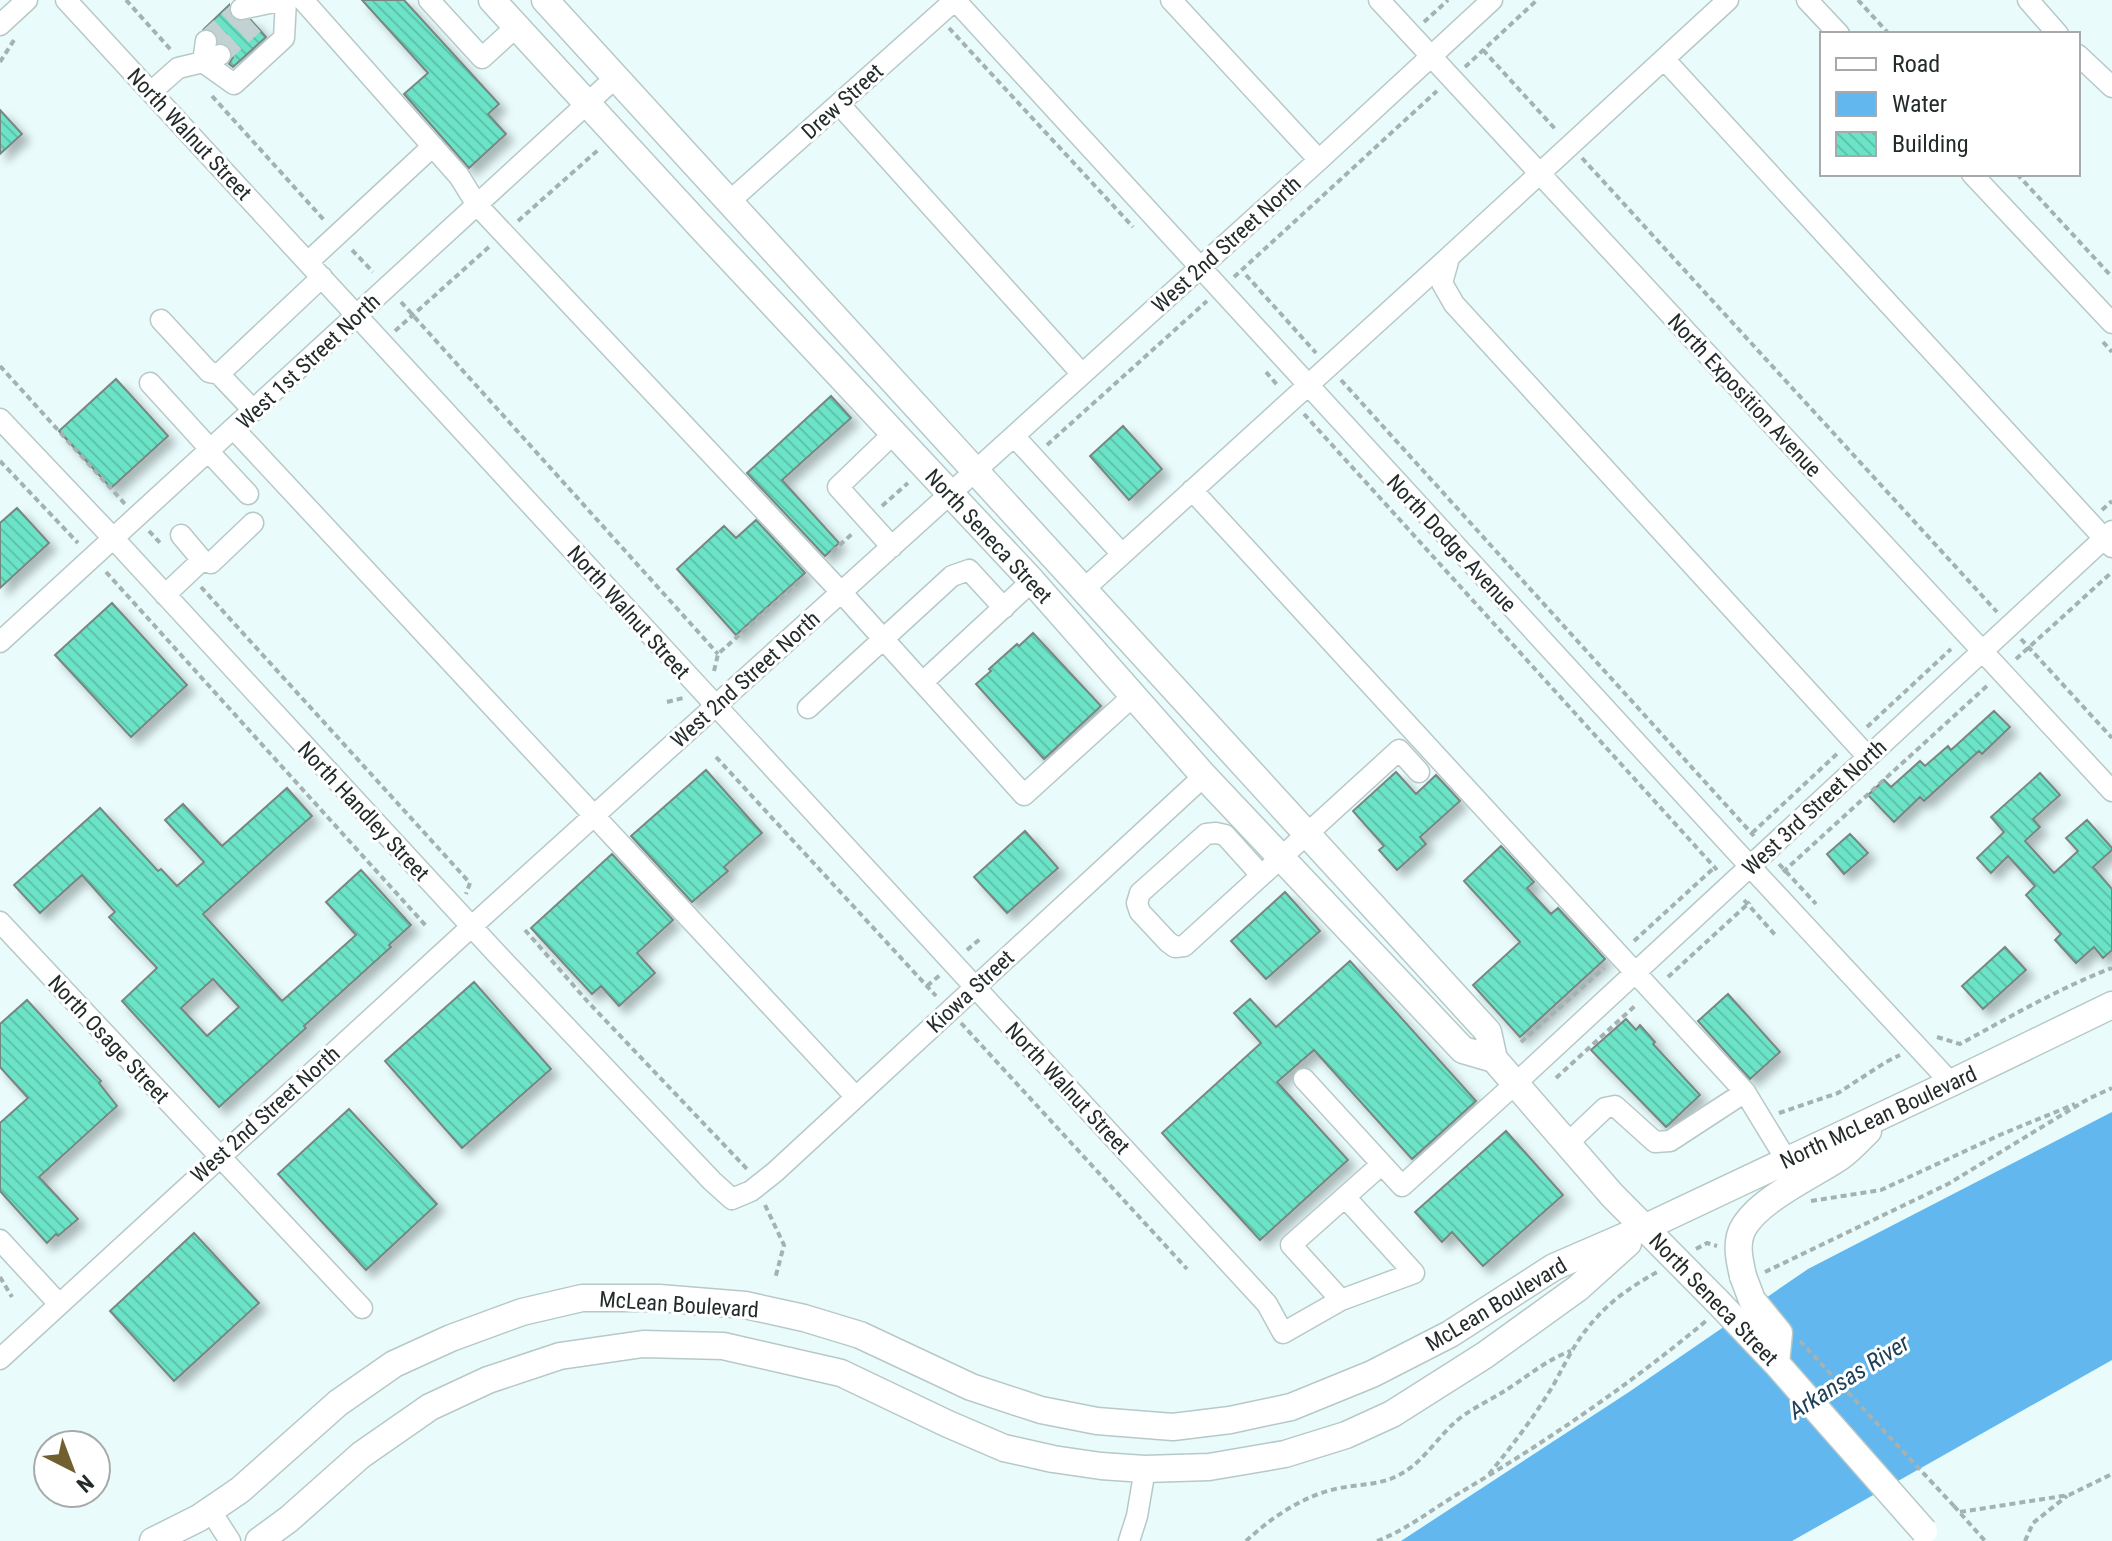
<svg xmlns="http://www.w3.org/2000/svg" width="2112" height="1541" font-family="'Roboto Condensed',sans-serif">
	<style>
		.water { fill: #61b7ee }
		.building { fill: url(#building-back-hatch); stroke: #788782; stroke-width: 2; fill-rule: evenodd; filter: url(#shadow) }
		.lines { fill: none; stroke-linecap: round; stroke-linejoin: round }
		.minor-tunnel { stroke: #c2d1d1; stroke-width: 20; stroke-dasharray: 20 10; stroke-linecap: butt }
		.minor-casing { stroke: #b7c8c8; stroke-width: 23 }
		.major-casing { stroke: #b7c8c8; stroke-width: 29 }
		.path { stroke: #a4b2b2; stroke-width: 4; stroke-dasharray: 6 4; stroke-linecap: butt }
		.minor { stroke: #fff; stroke-width: 20 }
		.major { stroke: #fff; stroke-width: 26 }
		.major-bridge-casing { stroke: #b7c8c8; stroke-width: 29; stroke-linecap: butt }
		.path-bridge { stroke: #a4b2b2; stroke-width: 4; stroke-dasharray: 6 4; stroke-linecap: butt }
		.major-bridge { stroke: #fff; stroke-width: 26 }
		.labels { text-anchor: middle; stroke-width: 6; stroke-linejoin: round; paint-order: stroke }
		.street-label { font-size: 22px; fill: #242b2b; stroke: #fff }
		.water-label { font-size: 24px; font-style: italic; fill: #1d4158; stroke: #fff }
	</style>
	<defs>
		<pattern id="building-back-hatch" width="6" height="6" patternUnits="userSpaceOnUse" patternTransform="scale(2)"><rect width="6" height="6" fill="#6ce3c7"/><path d="M-1 5l2 2M0 0l6 6M5-1l2 2" fill="none" stroke="#5dc3ab"/></pattern>
		<filter id="shadow"><feDropShadow dx="7" dy="7" stdDeviation="4" flood-color="#0004"/></filter>
	</defs>
	<rect width="100%" height="100%" fill="#e9fbfb"/>
	<path class="water" d="M2112 1112V1360L1792 1541H1401L1629 1392 1808 1269Z"/>
	<path class="building" d="M362 0H404L499 104 488 114 506 134 469 168 404 94 428 73Z
		M229 5V12L232 18 238 22 251 20 266 37 233 67 229 64 233 57 232 49 227 44 219 42 218 35 213 30 204 29Z
		M0 110 22 134 0 154Z
		M116 379 168 436 111 488 59 431Z
		M831 396 851 418 782 480 839 543 825 556 747 473Z
		M1123 426 1162 469 1129 500 1090 456Z
		M17 508 49 543 0 588V523Z
		M756 520 805 573 736 635 677 569 724 526 736 538Z
		M112 603 187 685 131 737 55 655Z
		M1033 633 1101 706 1044 759 976 684 991 671 989 669 1017 644 1019 646Z
		M1994 711 2010 727 1982 754 1979 751 1924 801 1920 797 1894 822 1868 795 1884 780 1891 787 1920 761 1925 766 1948 746 1951 750Z
		M706 770 762 833 724 867 728 871 692 902 631 836Z
		M1396 772 1416 794 1436 775 1460 801 1420 837 1426 844 1397 870 1379 850 1384 846 1353 811Z
		M2040 773 2060 795 2033 819 2040 827 2025 841 2054 873 2078 851 2066 838 2087 820 2112 848V850L2093 867 2112 889V950L2103 958 2094 947 2076 963 2055 940 2061 934 2026 895 2035 886 2008 856 1991 873 1977 858 2004 832 1991 817Z
		M287 788 312 816 203 914 282 1001 356 935 326 902 361 870 411 925 389 945 391 947 304 1026 306 1028 219 1107 122 1001 157 968 109 917 115 912 82 875 40 913 14 885 100 808 158 871 161 869 177 886 204 862 165 820 183 804 222 846ZM213 979 239 1007 207 1036 181 1008Z
		M1025 831 1058 868 1007 913 974 877Z
		M1850 834 1868 853 1844 874 1827 854Z
		M1501 846 1534 882 1527 888 1551 914 1558 908 1605 959 1520 1037 1473 985 1520 942 1464 881Z
		M612 854 673 920 637 953 655 973 619 1006 601 986 592 994 531 928Z
		M1285 892 1320 931 1266 979 1231 941Z
		M2005 947 2026 970 1983 1009 1962 986Z
		M1350 961 1476 1101 1412 1159 1314 1050 1277 1082 1348 1160 1260 1240 1162 1133 1261 1043 1234 1013 1250 999 1276 1027Z
		M474 982 551 1069 462 1148 385 1061Z
		M1728 994 1780 1052 1750 1079 1698 1021Z
		M27 1000 101 1081 99 1083 117 1106 39 1177 78 1219 58 1236 56 1234 47 1243 0 1191V1123L28 1098 0 1067V1024Z
		M1626 1019 1636 1030 1640 1025 1655 1042 1653 1044 1700 1095 1666 1127 1591 1050Z
		M349 1109 437 1204 366 1270 278 1174Z
		M1506 1131 1563 1195 1483 1266 1452 1232 1442 1242 1415 1212Z
		M194 1233 259 1303 174 1381 110 1311Z"/>
	<g class="lines">
		<path class="minor-tunnel" d="M206 41 241 9
			M220 55 254 24"/>
		<g class="minor-casing">
			<path id="minor" d="M66 0 1267 1304 1283 1333 1341 1300
				M303 0 459 176 477 205 841 592 1024 795 1133 696
				M429 0 482 58 516 27
				M955 0 1734 849 1951 1083
				M1171 0 1319 160
				M1379 0 2112 791
				M1807 0 1839 34
				M2028 0 2058 34
				M241 9 284 0
				M0 25 27 0
				M206 41 203 62 234 84 284 38 286 0
				M2078 55 2112 87
				M1664 59 2112 547
				M151 92 178 68 203 62 220 55
				M839 104 1082 374
				M1972 174 2112 323
				M730 201 955 0
				M1449 258 1442 283 1454 304 1868 757
				M308 262 433 146
				M161 320 209 372 219 374 322 277
				M219 374 254 411
				M150 383 211 450
				M0 419 114 539 496 953 712 1181 732 1199 751 1191 775 1172 1204 776
				M234 429 855 1096
				M1014 436 1122 554
				M209 452 248 494
				M1192 490 1745 1092 1787 1161
				M181 535 202 560 211 563 253 523
				M892 547 838 487 894 433
				M1084 589 1449 257 1728 0
				M165 595 202 560
				M0 642 615 78
				M923 682 1032 581
				M808 708 952 576 969 570 1004 608
				M1261 875 1225 835 1216 833 1206 834 1140 893 1137 903 1140 912 1168 942 1175 947 1184 946 1399 750 1419 772
				M0 922 362 1308
				M1304 1079 1402 1186 1515 1084 2112 531
				M1568 1143 1605 1108 1615 1106 1655 1142 1670 1141 1745 1092
				M1345 1197 1414 1273 1341 1300 1291 1245 1382 1164
				M0 1240 59 1304
				M0 1359 471 927 1319 160 1492 0
				M210 1510 230 1541
				M1129 1541 1137 1516 1145 1469"/>
		</g>
		<g class="major-casing">
			<path id="major" d="M492 0 698 224 1032 581 1204 776 1463 1050 1494 1059
				M545 0 1488 1032 1494 1059 1612 1195 1717 1301
				M1743 1276C1740 1262 1736 1247 1741 1233 1753 1202 1812 1176 1840 1157 1850 1150 1859 1140 1868 1131
				M153 1541 199 1518 240 1490 338 1403 394 1364 451 1338 522 1312 582 1298H659L745 1305 804 1318 860 1335 971 1387 1041 1410 1097 1421 1173 1427 1230 1420 1291 1407 1372 1374 1450 1334 1554 1267 1644 1228 1951 1083 2112 1005
				M259 1541 289 1519 361 1455 430 1407 488 1380 560 1356 643 1344 723 1346 841 1373 948 1424 1004 1448 1053 1459 1101 1466 1145 1469 1209 1467 1285 1454 1346 1435 1392 1414 1485 1355 1578 1288 1628 1243"/>
		</g>
		<path class="path" d="M126 0 171 50
			M1858 0 1889 34
			M1424 22 1448 0
			M949 28 1133 227
			M1483 50 1557 131
			M0 62 14 40
			M1465 67 1537 0
			M212 96 324 220
			M1582 158 1997 612
			M2017 174 2112 277
			M518 221 598 150
			M352 250 373 272
			M1246 275 1316 353
			M1234 277 1437 91
			M401 302 718 654
			M395 331 490 246
			M2103 342 2112 352
			M0 366 125 504
			M1266 372 1279 387
			M1341 380 1754 836
			M1304 414 1717 870
			M1047 445 1207 301
			M0 461 78 543
			M882 506 908 483
			M2102 510 2112 501
			M149 531 162 545
			M832 552 852 534
			M106 572 427 927
			M201 587 470 883 466 894
			M2021 639 2112 738
			M2016 659 2112 572
			M714 671 718 654 802 579
			M667 702 683 698
			M1867 727 1951 649
			M716 757 936 996
			M1752 833 1839 752
			M1779 864 1816 904
			M1783 872 1989 684
			M1744 900 1777 937
			M525 930 588 1002 747 1169
			M1634 941 1716 866
			M967 950 980 939
			M1668 977 1750 902
			M927 986 940 975
			M961 1023 1187 1269
			M1937 1037 1960 1044C2010 1017 2059 988 2112 968
			M1521 1042 1604 968
			M1556 1078 1637 1004
			M1779 1113 1838 1093 1886 1062 1900 1055
			M1811 1201 1881 1190 2002 1134 2075 1104
			M765 1205 784 1245 775 1279
			M1696 1249 1707 1243 1717 1246
			M1765 1272 1948 1184 2088 1099 2112 1088
			M0 1277 12 1297
			M1489 1474C1512 1446 1535 1416 1554 1384 1568 1358 1577 1338 1598 1316 1614 1298 1636 1284 1657 1272
			M1954 1506 1985 1541
			M1960 1512 2069 1495 2112 1474
			M1246 1541C1272 1517 1304 1495 1340 1488 1361 1484 1380 1485 1399 1475 1421 1464 1435 1441 1452 1425 1466 1411 1487 1402 1503 1392 1524 1379 1549 1358 1571 1351
			M1377 1541C1406 1530 1430 1511 1456 1495 1543 1444 1628 1386 1706 1321
			M2025 1541 2033 1523 2067 1496"/>
		<use href="#minor" class="minor"/>
		<use href="#major" class="major"/>
		<g class="major-bridge-casing">
			<path id="major-bridge" d="M1743 1276 1752 1300 1779 1333 1776 1363
				M1717 1301 1776 1363 1924 1531"/>
		</g>
		<path class="path-bridge" d="M1800 1341 1954 1506"/>
		<use href="#major-bridge" class="major-bridge"/>
	</g>
	<g class="labels">
		<g class="street-label">
			<text transform="translate(842 101) rotate(-42)" y="8">Drew Street</text>
			<text transform="translate(190 134) rotate(47)" y="8">North Walnut Street</text>
			<text transform="translate(1226 244) rotate(-42)" y="8">West 2nd Street North</text>
			<text transform="translate(308 361) rotate(-43)" y="8">West 1st Street North</text>
			<text transform="translate(1745 395) rotate(47)" y="8">North Exposition Avenue</text>
			<text transform="translate(989 536) rotate(47)" y="8">North Seneca Street</text>
			<text transform="translate(1452 543) rotate(47)" y="8">North Dodge Avenue</text>
			<text transform="translate(629 612) rotate(48)" y="8">North Walnut Street</text>
			<text transform="translate(745 679) rotate(-42)" y="8">West 2nd Street North</text>
			<text transform="translate(1814 807) rotate(-43)" y="8">West 3rd Street North</text>
			<text transform="translate(364 811) rotate(47)" y="8">North Handley Street</text>
			<text transform="translate(970 991) rotate(-43)" y="8">Kiowa Street</text>
			<text transform="translate(109 1039) rotate(47)" y="8">North Osage Street</text>
			<text transform="translate(1068 1088) rotate(47)" y="8">North Walnut Street</text>
			<text transform="translate(265 1114) rotate(-42)" y="8">West 2nd Street North</text>
			<text transform="translate(1878 1117) rotate(-25)" y="8">North McLean Boulevard</text>
			<text transform="translate(1714 1299) rotate(46)" y="8">North Seneca Street</text>
			<text transform="translate(679 1304) rotate(4)" y="8">McLean Boulevard</text>
			<text transform="translate(1496 1304) rotate(-31)" y="8">McLean Boulevard</text>
		</g>
		<g class="water-label">
			<text transform="translate(1849 1377) rotate(-32)" y="8">Arkansas River</text>
		</g>
	</g>
	<rect x="1820" y="32" width="260" height="144" fill="#ffffff" stroke="#a7aaaa" stroke-width="2"/>
	<rect x="1836" y="58" width="40" height="12" fill="#ffffff" stroke="#a7aaaa" stroke-width="2"/>
	<text x="1892" y="72" font-size="24" fill="#242b2b">Road</text>
	<rect x="1836" y="92" width="40" height="24" fill="#61b7ee" stroke="#a7aaaa" stroke-width="2"/>
	<text x="1892" y="112" font-size="24" fill="#242b2b">Water</text>
	<rect x="1836" y="132" width="40" height="24" fill="url(#building-back-hatch)" stroke="#a7aaaa" stroke-width="2"/>
	<text x="1892" y="152" font-size="24" fill="#242b2b">Building</text>
	<g transform="translate(72 1469) rotate(138)"><circle r="38" fill="#ffffff" stroke="#a7aaaa" stroke-width="2"/>
	<path d="M0-6L14 30L0 20L-14 30Z" fill="#71602e"/>
	<text y="-12" font-size="22" font-weight="bold" text-anchor="middle" fill="#242b2b">N</text>
	</g>
</svg>
